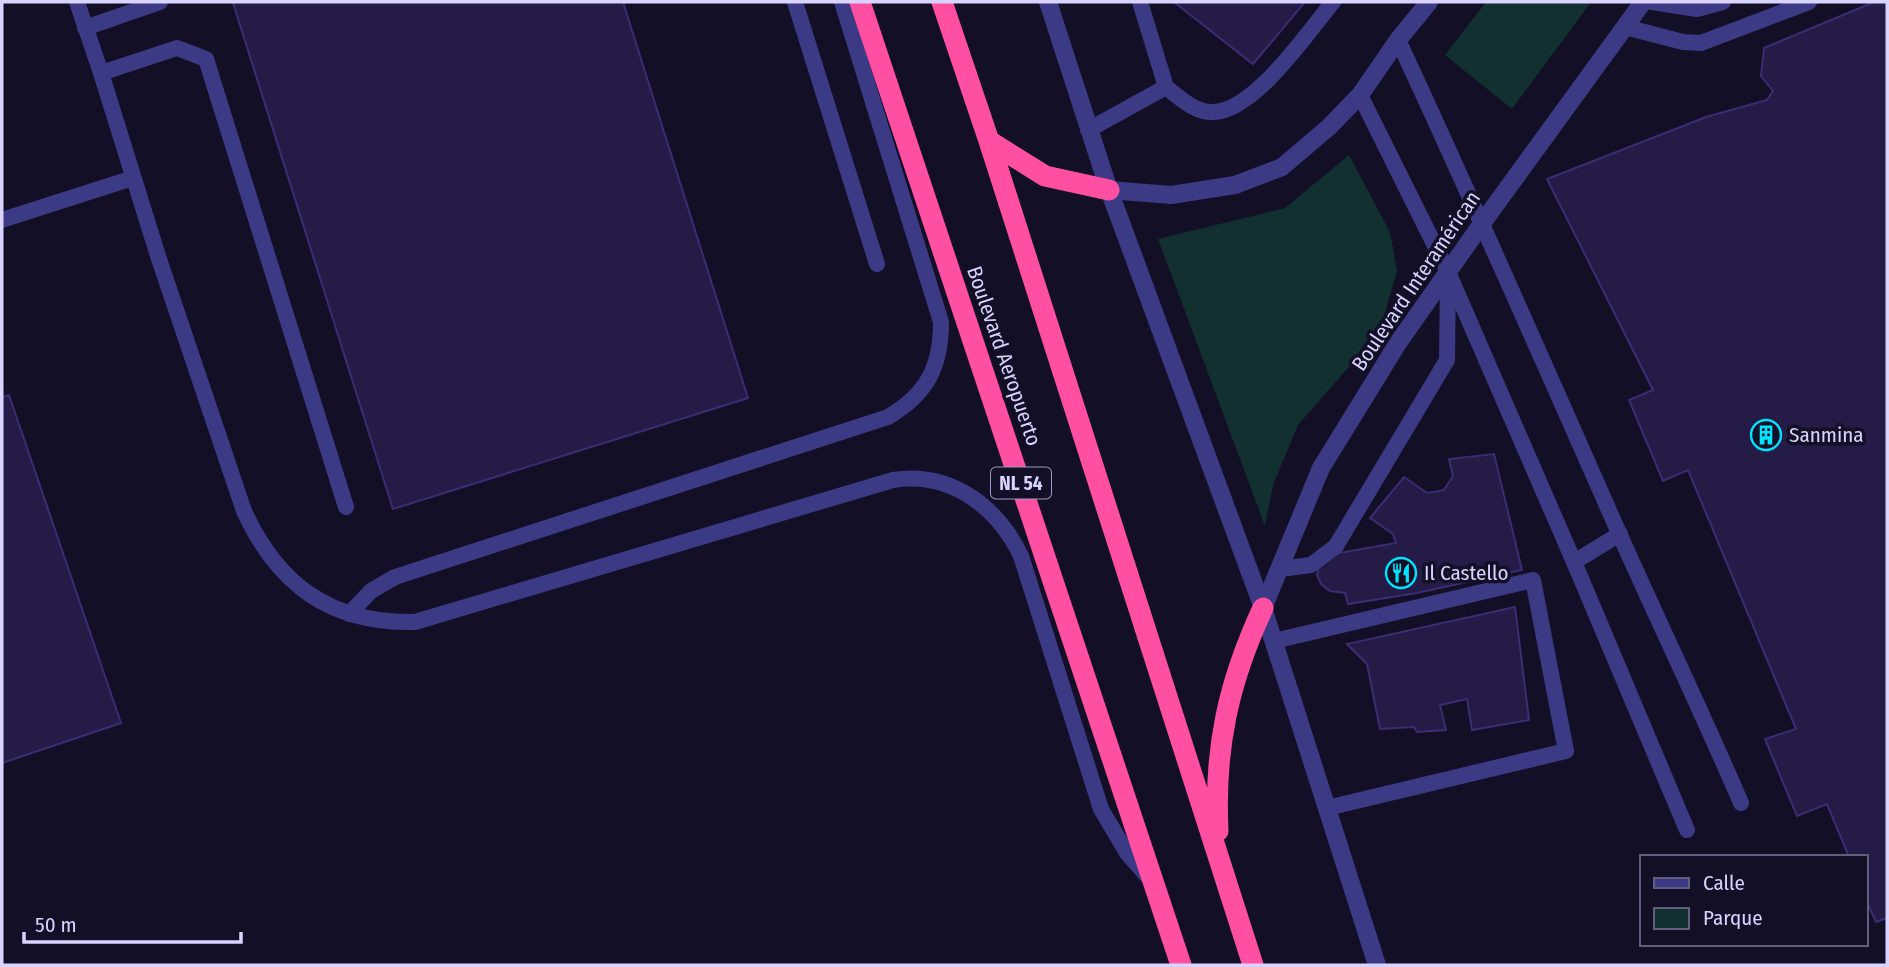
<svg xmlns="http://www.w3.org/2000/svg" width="1889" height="967" font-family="'Fira Sans Condensed',sans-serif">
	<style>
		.green { fill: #12302f }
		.building { fill: #241b47; stroke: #3b2d73; stroke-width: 2 }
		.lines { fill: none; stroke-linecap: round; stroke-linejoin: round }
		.lane { stroke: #3d3a85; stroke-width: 16 }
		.street { stroke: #3d3a85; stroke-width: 18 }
		.highway { stroke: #ff4fa3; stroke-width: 21 }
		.labels { text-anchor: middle; stroke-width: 7; stroke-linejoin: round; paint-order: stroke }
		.shield { fill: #130f26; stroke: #9e99be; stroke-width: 2 }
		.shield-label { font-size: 19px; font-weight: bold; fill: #d9d4ff }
		.street-label { font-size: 21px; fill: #d9d4ff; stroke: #130f26 }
		.poi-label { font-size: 21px; fill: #d9d4ff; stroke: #130f26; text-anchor: start }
	</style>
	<rect width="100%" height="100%" fill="#130f26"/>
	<path class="green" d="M1486 2H1591L1512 109 1445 55Z
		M1349 155 1390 232 1397 271 1384 316 1349 367 1298 425 1273 485 1265 526 1158 239 1285 208Z"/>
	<path class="building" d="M236 2H623L748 398 393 509 233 3Z
		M1174 2H1305L1253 64Z
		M1874 2H1887V918L1876 922 1866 900V857H1849L1827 804 1797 816 1765 739 1796 729 1688 470 1663 481 1629 400 1653 390 1547 179 1706 117 1767 100 1773 91 1761 76 1764 48Z
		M9 395 121 723 2 763V397Z
		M1494 454 1522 570 1417 593 1348 604 1345 593 1330 591 1321 584 1317 575 1319 566 1339 553 1396 543 1393 534 1370 518 1404 477 1427 493 1444 490 1453 476 1449 459Z
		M1515 607 1529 720 1472 730 1467 699 1440 705 1446 730 1417 732 1414 727 1380 729 1367 664 1347 644Z"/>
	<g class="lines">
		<path class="lane" d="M77 2 101 73 159 259 244 511C278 585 331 624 415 622L893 480C950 471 997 506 1021 556L1101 809 1127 853 1149 878
			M795 2 877 264
			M1140 2 1166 87
			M1652 2 1697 9 1723 2
			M1625 27 1683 42 1701 43 1809 2
			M85 28 160 2
			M1398 40C1474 203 1546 368 1619 533 1659 623 1702 712 1741 803
			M101 73 177 48 206 59 346 507
			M1360 95 1448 272 1574 562 1687 830
			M1088 130 1166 87C1179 97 1195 113 1213 112 1254 112 1308 32 1333 2
			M2 220 133 178
			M1574 562 1620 534
			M1280 569 1311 565 1336 546 1447 360 1448 278
			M349 614 371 591 395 577 888 417C927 394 941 367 941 322L842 2
			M1274 641 1533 580 1566 751 1327 808"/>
		<path class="street" d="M1048 2 1109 190 1263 608 1377 965
			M1109 190 1171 195 1235 185 1282 167 1329 127 1360 95 1398 40 1429 2
			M1263 608 1321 468 1398 343 1483 222 1643 2"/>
		<path class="highway" d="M860 2 1181 965
			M942 2 989 141 1253 965
			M989 141 1045 176 1109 190
			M1218 831C1214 749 1228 683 1263 608"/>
	</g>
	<defs>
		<g id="building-ring" transform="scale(1.575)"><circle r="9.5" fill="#130f26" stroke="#00e5ff" stroke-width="1.5"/><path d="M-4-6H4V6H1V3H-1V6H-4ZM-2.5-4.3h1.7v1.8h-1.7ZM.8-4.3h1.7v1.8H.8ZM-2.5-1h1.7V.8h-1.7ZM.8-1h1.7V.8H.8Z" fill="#00e5ff"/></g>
		<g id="restaurant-ring" transform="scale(1.575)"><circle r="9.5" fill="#130f26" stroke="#00e5ff" stroke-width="1.5"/><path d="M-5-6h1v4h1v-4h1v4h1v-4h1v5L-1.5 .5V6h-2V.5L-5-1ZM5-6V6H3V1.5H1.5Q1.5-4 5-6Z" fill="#00e5ff"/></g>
	</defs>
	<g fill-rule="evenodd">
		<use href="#building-ring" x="1766" y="435"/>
		<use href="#restaurant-ring" x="1401" y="573"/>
	</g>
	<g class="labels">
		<rect class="shield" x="991" y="467.5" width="60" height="31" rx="5"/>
		<g class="shield-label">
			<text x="1021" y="490">NL 54</text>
		</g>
		<g class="street-label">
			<text transform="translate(1416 281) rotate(-56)" y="7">Boulevard Interamérican</text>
			<text transform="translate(1004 356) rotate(71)" y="7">Boulevard Aeropuerto</text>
		</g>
		<g class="poi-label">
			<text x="1789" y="442">Sanmina</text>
			<text x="1424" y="580">Il Castello</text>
		</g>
	</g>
	<rect width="1889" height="967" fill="none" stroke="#d9d4ff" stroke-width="7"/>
	<rect x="1640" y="855" width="228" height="91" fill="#130f26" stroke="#625e7d" stroke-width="2"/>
	<rect x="1654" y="878" width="35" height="10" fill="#3d3a85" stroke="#625e7d" stroke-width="2"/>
	<text x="1703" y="890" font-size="21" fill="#d9d4ff">Calle</text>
	<rect x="1654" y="908" width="35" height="21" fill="#12302f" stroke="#625e7d" stroke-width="2"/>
	<text x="1703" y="925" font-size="21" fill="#d9d4ff">Parque</text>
	<path d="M24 932v10h217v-10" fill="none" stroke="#d9d4ff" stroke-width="3.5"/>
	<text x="35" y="932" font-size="21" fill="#d9d4ff" stroke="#130f26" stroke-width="5" paint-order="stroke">50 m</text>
</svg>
